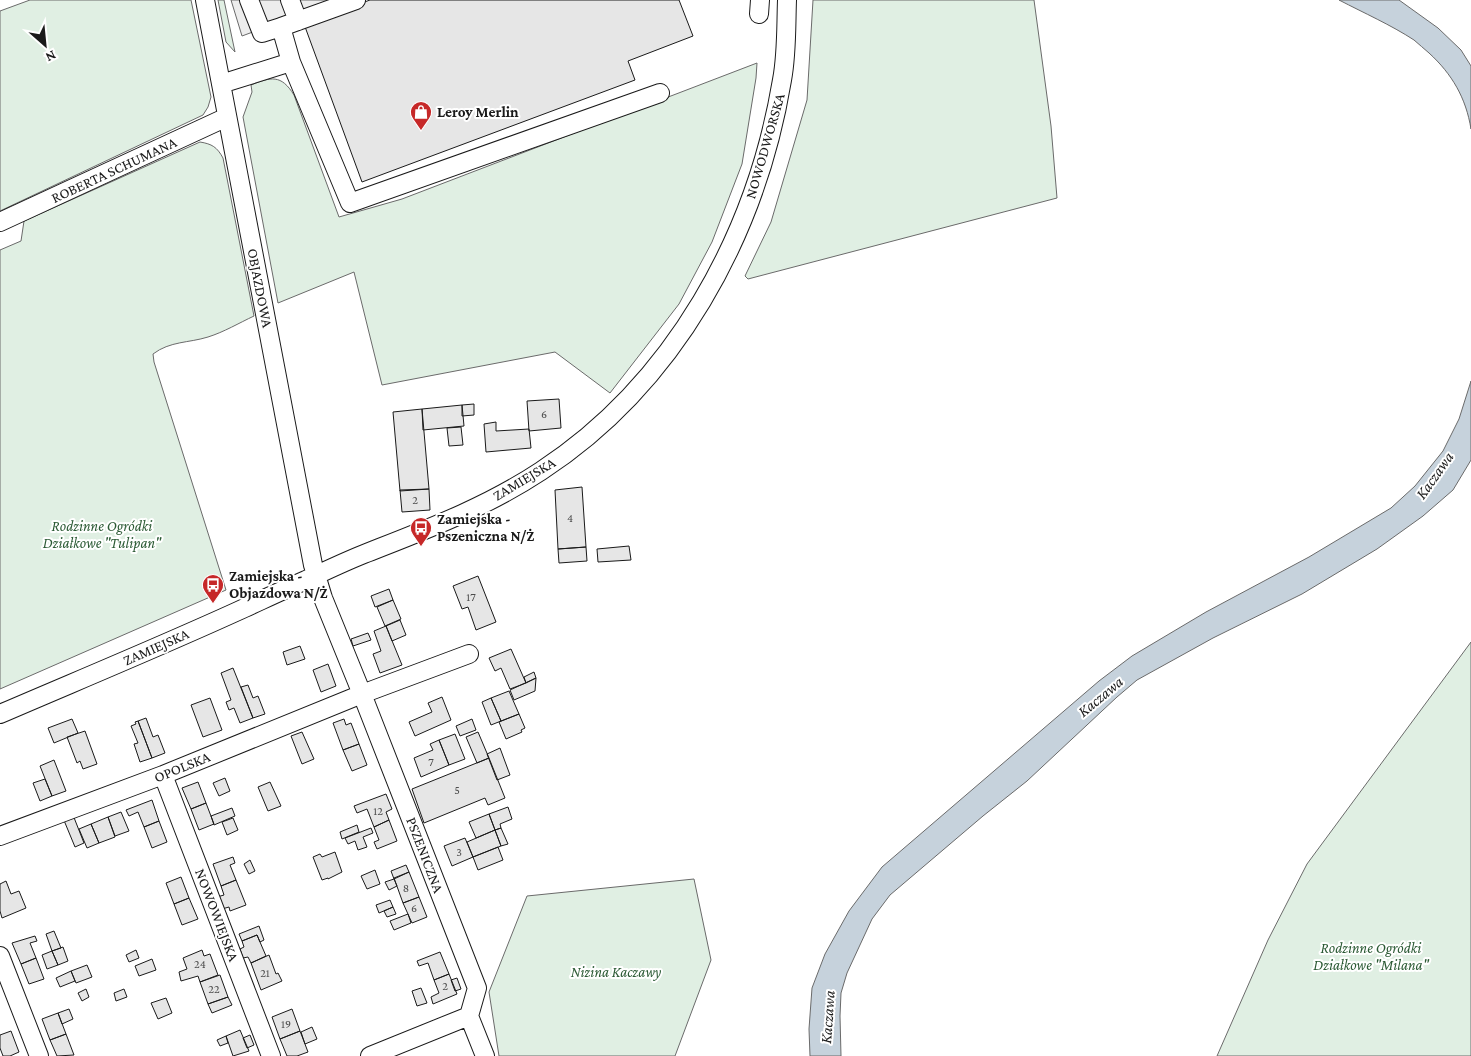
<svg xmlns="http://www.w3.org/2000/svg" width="1471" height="1056" font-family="'Crimson Pro',serif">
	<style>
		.green { fill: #e0efe3; stroke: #6a6a6a }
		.parking { fill: #ededed; stroke: #6a6a6a }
		.water { fill: #c6d2dc; stroke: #6a6a6a }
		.building { fill: #e6e6e6; stroke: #1a1a1a }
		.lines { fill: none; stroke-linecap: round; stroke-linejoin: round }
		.minor-casing { stroke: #1a1a1a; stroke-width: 20 }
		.minor { stroke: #fff; stroke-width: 18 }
		.labels { text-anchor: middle; stroke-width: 4; stroke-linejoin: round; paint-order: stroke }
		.number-label { font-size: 12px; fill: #4d4d4d }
		.poi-label { font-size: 15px; font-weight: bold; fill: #1a1a1a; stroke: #fff; text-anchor: start }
		.street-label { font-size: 15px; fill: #1a1a1a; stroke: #fff }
		.park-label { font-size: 15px; font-style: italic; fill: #2b5a34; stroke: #fff }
		.water-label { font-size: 16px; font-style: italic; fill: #1a1a1a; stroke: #fff }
	</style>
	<rect width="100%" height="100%" fill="#fff"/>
	<path class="green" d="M30 0H191L211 97 208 107 203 115 0 211V11Z
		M218 0H224L235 52 226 42Z
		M813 0H1034L1051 126 1057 198 748 279 745 276 771 222 807 100Z
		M757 63 756 78 742 164 712 242 679 304 610 393 555 352 382 385 354 272 278 303 243 117 252 92 251 85C271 77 281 74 294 95L339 217 402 199Z
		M200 142C212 144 217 147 223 158L254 316C239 323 224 332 208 337 189 343 170 341 153 354L154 362 226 590 0 689V250L21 241 24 221Z
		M1471 642V1056H1217L1268 940 1307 864Z
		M694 879 711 960 675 1056H499L489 992 527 896Z"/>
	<path class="parking" d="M231 0H339L242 36Z"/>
	<path class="water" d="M1339 0H1399L1438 28 1461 50 1471 66V129C1466 98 1452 74 1429 53 1424 49 1419 44 1414 40 1391 25 1364 13 1339 0Z
		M1471 381V460L1453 490 1423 516 1377 549 1302 594 1213 638 1137 680 1117 697 1027 781 983 816 890 895 872 919 847 973 841 993 840 1016 841 1056H810L809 1029 812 988 825 954 849 911 882 867 1099 681 1132 656 1206 612 1309 557 1391 508 1415 486 1443 451 1459 419Z"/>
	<path class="building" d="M370 0H679L693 36 628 61 635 80 362 182 304 24Z
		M559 399 561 428 529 431 527 401Z
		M474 404V415L462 416V405Z
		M462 405 464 426 423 430 422 409Z
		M422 409 429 489 400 491 393 412Z
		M496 422V431L529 429 531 448 486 452 484 424Z
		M461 427 463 445 449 446 447 428Z
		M582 487 586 547 558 549 555 490Z
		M429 489 430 510 402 512 400 490Z
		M629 546 631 560 598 562 597 549Z
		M586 547 587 561 559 563 558 549Z
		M478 576 496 622 476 630 468 607 462 609 453 586Z
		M389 589 393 600 375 607 371 596Z
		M393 600 401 619 385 626 377 607Z
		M400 620 406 635 392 641 386 626Z
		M386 626 402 665 380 673 373 654 381 651 374 631Z
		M368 633 371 640 353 646 351 639Z
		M300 646 305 659 287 665 283 652Z
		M511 649 526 683 510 689 501 668 495 671 489 658Z
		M328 664 336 686 321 692 313 670Z
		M233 668 253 718 240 723 234 708 229 710 226 702 231 700 221 673Z
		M534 672 536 678 526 683 524 677Z
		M536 678 535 691 514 700 510 690Z
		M248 685 253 698 258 696 265 714 253 718 241 687Z
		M509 691 519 714 501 721 491 698Z
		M442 697 451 720 415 736 409 722 432 712 428 703Z
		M210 698 222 730 203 737 191 705Z
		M491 698 501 721 491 725 482 702Z
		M519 714 525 728 521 730 522 732 506 739 499 722Z
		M146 718 153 737 158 735 165 753 152 758 138 721Z
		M72 719 78 733 54 743 48 728Z
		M344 719 346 725 351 723 359 744 343 750 333 723Z
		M472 719 476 730 460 736 456 726Z
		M138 721 152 758 140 762 134 744 138 743 131 726 136 724 135 722Z
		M85 731 97 764 83 769 80 761 77 763 67 737Z
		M302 732 314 759 302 764 291 736Z
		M478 732 489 758 477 763 466 737Z
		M455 734 465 759 449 765 439 740Z
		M439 740 449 765 421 777 414 758 433 750 430 744Z
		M359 744 367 765 352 771 343 750Z
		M500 748 510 775 497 780 487 754Z
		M489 758 505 798 488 805 485 798 424 823 412 789Z
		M54 760 66 791 52 796 40 766Z
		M225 778 230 791 219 796 213 783Z
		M45 779 52 796 40 801 33 783Z
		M198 782 206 803 191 809 182 788Z
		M270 782 281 806 268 811 258 787Z
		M386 794 392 809 386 812 389 820 374 827 367 809 357 813 354 806Z
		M152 800 159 821 144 827 138 812 129 816 126 810Z
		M206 803 214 824 199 830 191 809Z
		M508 807 512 819 500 824 501 828 495 830 489 814Z
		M232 808 235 816 214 825 211 816Z
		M121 812 129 831 115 836 108 817Z
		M489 814 495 830 476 838 469 822Z
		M73 815 84 843 75 847 63 818Z
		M108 817 115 837 99 843 91 824Z
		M233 818 238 830 227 835 222 822Z
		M389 820 397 841 377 849 374 842 379 840 374 827Z
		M159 821 167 842 152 848 144 827Z
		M91 824 99 843 87 848 79 829Z
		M357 825 359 832 342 839 340 832Z
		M371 828 373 833 363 837 367 847 358 850 355 841 348 844 345 838Z
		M501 828 508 844 501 846 495 830Z
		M495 830 501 846 473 857 467 842Z
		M465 838 473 857 452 866 444 846Z
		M498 847 503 860 478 870 473 857Z
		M335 852 342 872 328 879V878L322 880 313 857 320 854 322 857Z
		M233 857 235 863 230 865 236 880 221 886 213 864Z
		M250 860 255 871 249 874 244 864Z
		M406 865 409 872 394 879 391 871Z
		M375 870 380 884 367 889 361 876Z
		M409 872 419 897 403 903 394 878Z
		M181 877 189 898 174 904 166 883Z
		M394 879 397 886 389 890 385 882Z
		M236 880 246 905 230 911 229 907 222 909 217 897 224 895 221 886Z
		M6 881 11 894 19 891 26 908 2 918 0 911V884Z
		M419 897 427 917 412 923 403 903Z
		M189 898 198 919 182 925 174 904Z
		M390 900 393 907 379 913 376 905Z
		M393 907 396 914 387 917 384 911Z
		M408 914 411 923 394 930 390 921Z
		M259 926 264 940 260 942 257 935 242 941 239 934Z
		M54 931 61 948 52 951 46 934Z
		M257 935 266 956 251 963 248 957 243 958 240 949 244 947 242 941Z
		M35 936 37 941 30 943 36 958 21 964 12 943Z
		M63 947 68 961 58 965 52 951Z
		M136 950 139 958 129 962 126 955Z
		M202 950 204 956 210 954 218 975 200 982 198 976 181 981 179 972 187 969 183 958Z
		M52 951 58 965 47 969 42 955Z
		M440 952 449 974 434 980 428 963 419 966 417 961Z
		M269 955 276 974 278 973 282 981 261 990 251 963Z
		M36 958 44 979 29 984 21 964Z
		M152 959 156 970 139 976 135 966Z
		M87 965 92 977 76 983 71 971Z
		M71 971 75 981 60 987 56 978Z
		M449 974 457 994 433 1004 431 997 439 993 434 980Z
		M220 975 228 997 208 1004 200 982Z
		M457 978 461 989 455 991 451 980Z
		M421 988 427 1003 417 1006 412 991Z
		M86 989 89 997 82 1001 78 993Z
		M124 989 127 997 116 1001 114 993Z
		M228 997 232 1005 212 1013 208 1004Z
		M166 998 172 1013 158 1019 151 1003Z
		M69 1009 73 1019 62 1024 58 1013Z
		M292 1009 300 1031 280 1039 272 1017Z
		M58 1013 66 1034 50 1040 42 1019Z
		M312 1027 317 1039 305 1044 301 1032Z
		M240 1030 249 1051 233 1056 226 1036Z
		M11 1031 19 1052 10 1056H3L0 1048V1035Z
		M300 1031 308 1052 297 1056H287L280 1039Z
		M66 1034 74 1055 57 1056 50 1040Z
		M250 1035 254 1045 247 1048 243 1038Z
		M226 1036 228 1043 220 1046 217 1040Z"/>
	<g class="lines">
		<g class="minor-casing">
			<path id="minor" d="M205 0 313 565 323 598 362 694 477 988 469 1016
				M249 0 262 33 281 27
				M290 0 298 21
				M356 0 281 27 291 62 350 203 660 93
				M759 14 760 0
				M221 84 291 62
				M0 222 227 117
				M0 714C79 680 159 647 238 611 260 601 283 590 306 580 325 571 344 562 364 554 425 530 485 508 541 471 674 384 756 236 782 80 787 54 786 27 787 0
				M163 775 271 1056
				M0 836 163 775 362 694 469 654
				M0 956 39 1056
				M469 1016 485 1056
				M370 1056 469 1016"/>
		</g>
		<use href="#minor" class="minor"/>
	</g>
	<defs>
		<g id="shop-pin" transform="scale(1.125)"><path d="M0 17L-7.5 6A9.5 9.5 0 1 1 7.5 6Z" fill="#c62828" stroke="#fff"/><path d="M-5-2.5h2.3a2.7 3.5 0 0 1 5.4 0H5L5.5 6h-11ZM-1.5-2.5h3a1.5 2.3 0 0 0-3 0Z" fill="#fff"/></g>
		<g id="bus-pin" transform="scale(1.125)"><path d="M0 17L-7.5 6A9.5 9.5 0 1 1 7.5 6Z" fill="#c62828" stroke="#fff"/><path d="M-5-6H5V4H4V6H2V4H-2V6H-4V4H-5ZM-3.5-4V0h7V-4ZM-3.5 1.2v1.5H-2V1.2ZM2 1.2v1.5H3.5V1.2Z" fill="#fff"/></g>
	</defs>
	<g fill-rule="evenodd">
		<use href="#shop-pin" x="421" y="112"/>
		<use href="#bus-pin" x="421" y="528"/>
		<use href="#bus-pin" x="213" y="585"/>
	</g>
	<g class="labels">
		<g class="number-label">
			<text x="544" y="418">6</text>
			<text x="415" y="504">2</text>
			<text x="570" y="522">4</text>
			<text x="471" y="601">17</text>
			<text x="431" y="766">7</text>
			<text x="457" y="794">5</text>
			<text x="378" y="815">12</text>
			<text x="459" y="856">3</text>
			<text x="406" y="892">8</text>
			<text x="414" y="912">6</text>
			<text x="200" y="968">24</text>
			<text x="265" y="977">21</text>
			<text x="445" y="990">2</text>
			<text x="214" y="993">22</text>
			<text x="286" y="1028">19</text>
		</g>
		<g class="poi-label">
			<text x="437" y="117">Leroy Merlin</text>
			<text x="437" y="524">Zamiejska -<tspan x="437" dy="17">Pszeniczna N/Ż</tspan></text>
			<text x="229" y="581">Zamiejska -<tspan x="229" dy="17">Objazdowa N/Ż</tspan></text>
		</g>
		<g class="street-label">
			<text transform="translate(765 146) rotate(-74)" y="5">NOWODWORSKA</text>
			<text transform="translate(114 170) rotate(-25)" y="5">ROBERTA SCHUMANA</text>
			<text transform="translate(260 288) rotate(79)" y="5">OBJAZDOWA</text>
			<text transform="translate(524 479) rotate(-31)" y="5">ZAMIEJSKA</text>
			<text transform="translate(156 647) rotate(-24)" y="5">ZAMIEJSKA</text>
			<text transform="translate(182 767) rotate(-22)" y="5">OPOLSKA</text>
			<text transform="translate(425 855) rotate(69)" y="5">PSZENICZNA</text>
			<text transform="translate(217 915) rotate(69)" y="5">NOWOWIEJSKA</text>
		</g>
		<g class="park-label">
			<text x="102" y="531">Rodzinne Ogródki<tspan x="102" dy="17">Działkowe "Tulipan"</tspan></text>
			<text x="1371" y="953">Rodzinne Ogródki<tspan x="1371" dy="17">Działkowe "Milana"</tspan></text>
			<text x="616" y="977">Nizina Kaczawy</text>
		</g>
		<g class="water-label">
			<text transform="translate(1434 475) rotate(-55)" y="6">Kaczawa</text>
			<text transform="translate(1100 696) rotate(-40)" y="6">Kaczawa</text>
			<text transform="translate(827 1017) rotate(-86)" y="6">Kaczawa</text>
		</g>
	</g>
	<g transform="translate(45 45) rotate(153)" stroke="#ffffff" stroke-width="4" paint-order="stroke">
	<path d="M0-4L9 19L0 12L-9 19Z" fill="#1a1a1a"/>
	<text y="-8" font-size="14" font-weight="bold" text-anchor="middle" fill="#1a1a1a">N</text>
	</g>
</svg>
